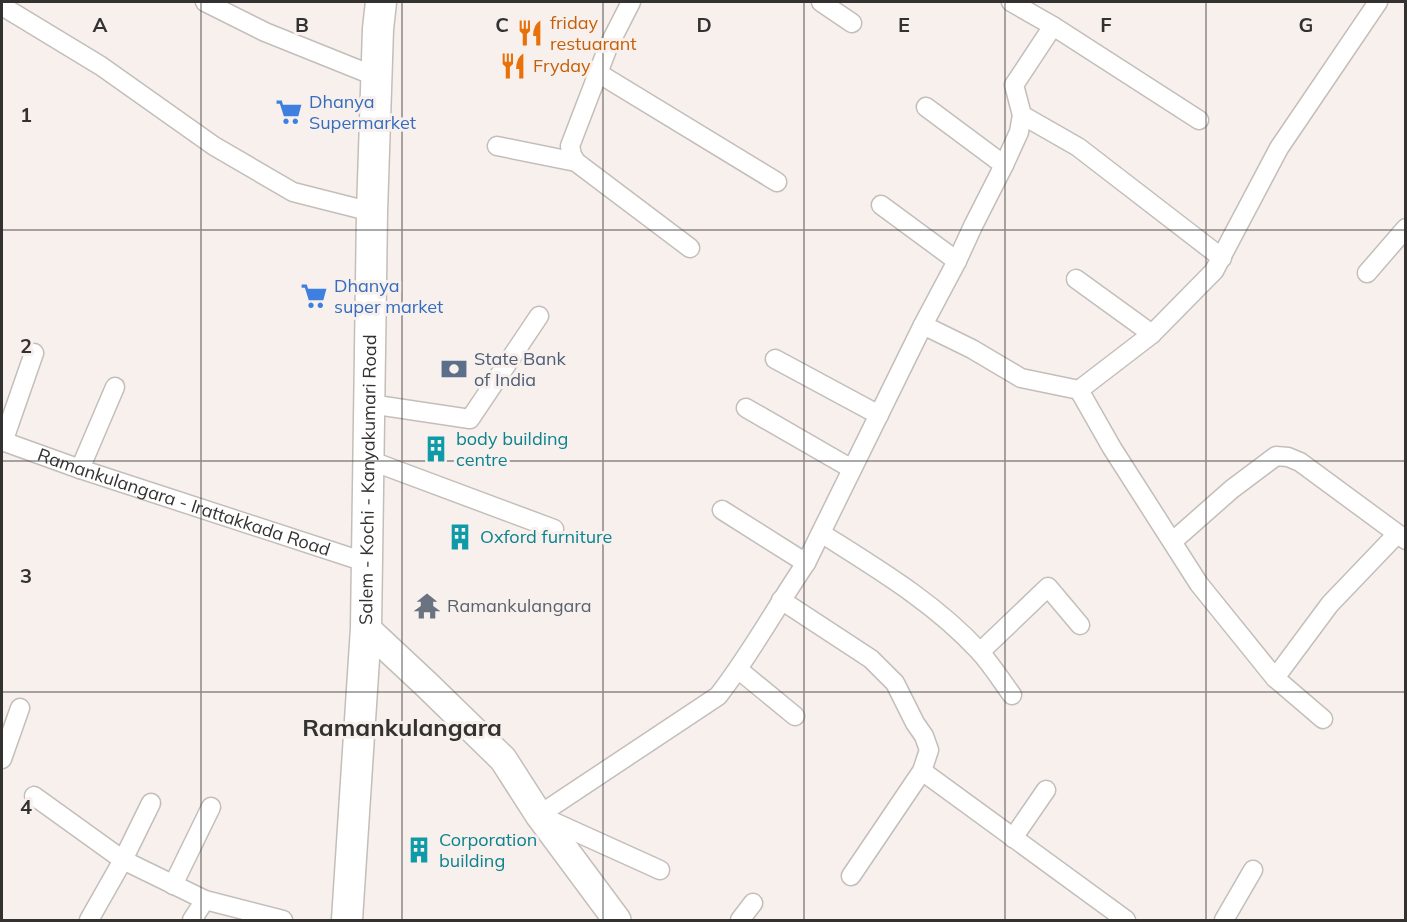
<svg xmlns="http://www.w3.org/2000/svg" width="1407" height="922" font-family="Mulish,sans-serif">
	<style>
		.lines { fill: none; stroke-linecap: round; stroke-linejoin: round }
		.street-casing { stroke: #c4beba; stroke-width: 21 }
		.secondary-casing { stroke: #c4beba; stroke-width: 30 }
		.primary-casing { stroke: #c4beba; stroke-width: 33 }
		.street { stroke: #fff; stroke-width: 18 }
		.secondary { stroke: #fff; stroke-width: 27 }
		.primary { stroke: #fff; stroke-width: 30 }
		.grid { fill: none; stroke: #343231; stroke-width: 1.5; stroke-opacity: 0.55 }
		.labels { text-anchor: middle; stroke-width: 6; stroke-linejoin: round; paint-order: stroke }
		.food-label { font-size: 18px; fill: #c56008; stroke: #f7f0ed; text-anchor: start }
		.shop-label { font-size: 18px; fill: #366cbe; stroke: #f7f0ed; text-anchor: start }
		.service-label { font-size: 18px; fill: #4e5e75; stroke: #f7f0ed; text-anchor: start }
		.culture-label { font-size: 18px; fill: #0d838f; stroke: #f7f0ed; text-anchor: start }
		.street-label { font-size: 18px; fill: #343231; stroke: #f7f0ed }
		.worship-label { font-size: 18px; fill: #5b616d; stroke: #f7f0ed; text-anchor: start }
		.district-label { font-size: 24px; font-weight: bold; fill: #343231; stroke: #f7f0ed }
		.grid-label { font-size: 20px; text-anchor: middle; font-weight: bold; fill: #343231; stroke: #f7f0ed; stroke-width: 6; stroke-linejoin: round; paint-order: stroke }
	</style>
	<rect width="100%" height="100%" fill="#f7f0ed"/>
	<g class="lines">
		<g class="street-casing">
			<g id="street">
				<path d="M205 2 265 32 377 77"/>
				<path d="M631 2 608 47 570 146 572 155 576 162 690 248"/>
				<path d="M821 2 852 23"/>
				<path d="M1011 2 1053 26 1199 120"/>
				<path d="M2 6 101 66 214 146 293 192 372 212"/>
				<path d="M1053 26 1014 85 1022 115 1078 147 1222 258"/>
				<path d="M598 73 777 182"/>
				<path d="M497 146 576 162"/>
				<path d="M1004 165 1019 132 1022 115"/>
				<path d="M881 205 957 261"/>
				<path d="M1367 273 1406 228"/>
				<path d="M1076 279 1152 334"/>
				<path d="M923 325 972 349 1021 378 1079 390 1152 334 1214 271 1279 148 1378 2"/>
				<path d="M775 359 879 415"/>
				<path d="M1079 390 1112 448 1199 584 1275 678 1323 719"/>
				<path d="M370 404 470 419 539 316"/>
				<path d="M746 408 852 469"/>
				<path id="s1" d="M2 441 80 469 368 563"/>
				<path d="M3 442 34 353"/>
				<path d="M369 460 554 529"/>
				<path d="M80 469 115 387"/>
				<path d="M722 510 806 563"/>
				<path d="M821 533C876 568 934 602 979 651 991 664 1001 680 1012 695"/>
				<path d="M1173 541 1232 489 1276 456 1288 457 1300 462 1406 540"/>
				<path d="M781 600 871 659 895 683 915 723 924 736 929 750 922 771 851 876"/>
				<path d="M980 652 1048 587 1080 625"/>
				<path d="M739 670 795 716"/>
				<path d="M1275 678 1330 604 1397 534"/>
				<path d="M2 759 20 708"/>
				<path d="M922 771 1126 920"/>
				<path d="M34 796 123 860 151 803"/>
				<path d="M539 815 718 696C751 654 776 607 806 563L923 325 957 261 973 226 1004 165 926 107"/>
				<path d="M543 817 660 870"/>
				<path d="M1013 838 1046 790"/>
				<path d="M173 885 211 807"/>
				<path d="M89 920 123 860 205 900 283 920"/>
				<path d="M192 920 205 900"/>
				<path d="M740 920 753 903"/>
				<path d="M1224 920 1253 870"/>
			</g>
		</g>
		<g class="secondary-casing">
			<path id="secondary" d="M366 628 427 685 503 759 539 815 617 920"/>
		</g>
		<g class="primary-casing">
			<g id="primary">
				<path id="s2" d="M347 920 366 628 372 212 378 29 381 2"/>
			</g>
		</g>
		<use href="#street" class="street"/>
		<use href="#secondary" class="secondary"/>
		<use href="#primary" class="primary"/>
	</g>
	<path class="grid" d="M201 2V920M402 2V920M603 2V920M804 2V920M1005 2V920M1206 2V920M2 230H1406M2 461H1406M2 692H1406"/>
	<defs>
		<g id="restaurant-bare" transform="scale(2.07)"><path d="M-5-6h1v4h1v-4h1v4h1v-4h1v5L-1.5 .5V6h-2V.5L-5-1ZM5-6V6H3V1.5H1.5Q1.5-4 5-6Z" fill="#e8710a" stroke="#f7f0ed" stroke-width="2.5" paint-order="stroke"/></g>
		<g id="supermarket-bare" transform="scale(2.07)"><path d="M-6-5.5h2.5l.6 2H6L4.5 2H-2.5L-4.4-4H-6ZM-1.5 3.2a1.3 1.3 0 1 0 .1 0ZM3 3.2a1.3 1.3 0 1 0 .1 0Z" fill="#3f7fe0" stroke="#f7f0ed" stroke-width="2.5" paint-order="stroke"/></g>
		<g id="bank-bare" transform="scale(2.07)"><path d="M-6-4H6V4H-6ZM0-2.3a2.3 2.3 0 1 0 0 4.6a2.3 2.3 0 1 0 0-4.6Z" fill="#5c6f8a" stroke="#f7f0ed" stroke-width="2.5" paint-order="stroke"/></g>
		<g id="building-bare" transform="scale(2.07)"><path d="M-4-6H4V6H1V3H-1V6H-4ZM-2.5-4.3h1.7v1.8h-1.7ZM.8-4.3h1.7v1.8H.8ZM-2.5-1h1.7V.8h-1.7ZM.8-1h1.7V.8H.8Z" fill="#0f9aa8" stroke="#f7f0ed" stroke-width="2.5" paint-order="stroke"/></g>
		<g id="temple-bare" transform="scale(2.07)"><path d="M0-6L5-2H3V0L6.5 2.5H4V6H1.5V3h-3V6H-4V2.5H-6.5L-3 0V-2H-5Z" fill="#6b7280" stroke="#f7f0ed" stroke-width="2.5" paint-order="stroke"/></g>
	</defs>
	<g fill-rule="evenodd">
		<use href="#restaurant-bare" x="530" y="33"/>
		<use href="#restaurant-bare" x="513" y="66"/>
		<use href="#supermarket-bare" x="289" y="112"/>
		<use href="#supermarket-bare" x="314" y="296"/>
		<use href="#bank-bare" x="454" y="369"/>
		<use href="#building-bare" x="436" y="449"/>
		<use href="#building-bare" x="460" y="537"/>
		<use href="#temple-bare" x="427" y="606"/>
		<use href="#building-bare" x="419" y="850"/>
	</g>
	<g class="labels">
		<g class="food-label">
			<text x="550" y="29">friday<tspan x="550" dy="21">restuarant</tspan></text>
			<text x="533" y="72">Fryday</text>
		</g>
		<g class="shop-label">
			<text x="309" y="108">Dhanya<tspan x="309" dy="21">Supermarket</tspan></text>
			<text x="334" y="292">Dhanya<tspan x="334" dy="21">super market</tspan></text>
		</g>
		<g class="service-label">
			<text x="474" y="365">State Bank<tspan x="474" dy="21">of India</tspan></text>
		</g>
		<g class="culture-label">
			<text x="456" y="445">body building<tspan x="456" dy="21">centre</tspan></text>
			<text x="480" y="543">Oxford furniture</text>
			<text x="439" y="846">Corporation<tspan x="439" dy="21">building</tspan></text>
		</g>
		<g class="street-label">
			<text dy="6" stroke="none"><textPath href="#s2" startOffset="441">Salem - Kochi - Kanyakumari Road</textPath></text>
			<text dy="6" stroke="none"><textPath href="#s1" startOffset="192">Ramankulangara - Irattakkada Road</textPath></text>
		</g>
		<g class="worship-label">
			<text x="447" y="612">Ramankulangara</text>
		</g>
		<g class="district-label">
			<text x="402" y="736">Ramankulangara</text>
		</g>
	</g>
	<g class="grid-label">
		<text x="100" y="32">A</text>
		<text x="302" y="32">B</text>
		<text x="502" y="32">C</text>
		<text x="704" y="32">D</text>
		<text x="904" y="32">E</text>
		<text x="1106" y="32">F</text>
		<text x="1306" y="32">G</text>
		<text x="26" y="122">1</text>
		<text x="26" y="353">2</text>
		<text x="26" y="583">3</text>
		<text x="26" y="814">4</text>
	</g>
	<rect width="1407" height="922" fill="none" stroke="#343231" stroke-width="6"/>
</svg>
